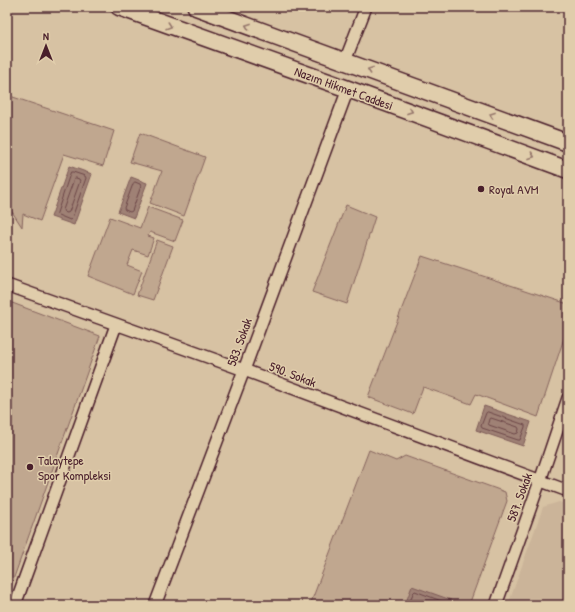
<svg xmlns="http://www.w3.org/2000/svg" width="575" height="612" font-family="'Patrick Hand',sans-serif">
	<style>
		.built { fill: #cbb499 }
		.green { fill: #c0a78f; stroke: #85635d }
		.water { fill: #9f8174; stroke: #7d5a57 }
		.lines { fill: none; stroke-linecap: round; stroke-linejoin: round }
		.shore { stroke: #6c4648; stroke-width: 1 }
		.street-casing { stroke: #4a1f2b; stroke-width: 14 }
		.secondary-casing { stroke: #4a1f2b; stroke-width: 19 }
		.street { stroke: #e0cdab; stroke-width: 11 }
		.secondary { stroke: #e0cdab; stroke-width: 16 }
		.oneway { stroke: #95766b }
		.poi-dot { fill: #4a1f2b; stroke: #e0cdab; stroke-width: 1.5 }
		.labels { text-anchor: middle; stroke-width: 3; stroke-linejoin: round; paint-order: stroke }
		.street-label { font-size: 13px; fill: #4a1f2b; stroke: #e0cdab }
		.poi-label { font-size: 13px; fill: #4a1f2b; stroke: #e0cdab; text-anchor: start }
	</style>
	<rect width="100%" height="100%" fill="#d7c2a3"/>
	<filter id="ink" filterUnits="userSpaceOnUse"><feTurbulence type="fractalNoise" baseFrequency=".025" numOctaves="2"/><feDisplacementMap in="SourceGraphic" scale="8" xChannelSelector="R" yChannelSelector="G"/><feConvolveMatrix kernelMatrix="1 2 1 2 8 2 1 2 1" color-interpolation-filters="sRGB"/></filter>
	<g filter="url(#ink)">
		<path class="built" d="M559 502 568 505V605H508L543 507Z"/>
		<path class="green" d="M7 95 114 131 103 166 64 154 40 221 23 214 22 227 9 207H7Z
			M140 133 205 157 184 216 150 203 162 171 130 162Z
			M346 205 375 217 347 304 312 292Z
			M148 207 183 220 175 241 150 232 148 236 154 238 148 255 133 250 127 265 142 271 133 294 88 276 110 217 140 228Z
			M157 240 173 246 153 300 137 295Z
			M422 256 568 304V326L538 417 476 394 471 404 423 387 413 414 368 397Z
			M7 301 100 336 7 597Z
			M369 450 396 461 405 456 505 492 507 501 469 605H310Z"/>
		<path class="water" d="M69 166 92 174 74 225 51 217Z
			M131 177 147 183 134 218 118 212Z
			M484 406 531 422 523 446 476 430Z
			M412 586 451 600 449 605H405Z"/>
		<g class="lines">
			<path class="shore" d="M71 172H73L85 176 86 178 72 218 70 220 58 215 57 214Z
				M76 178 79 179 80 181 69 212 67 213 64 212 63 210 74 179Z
				M135 182 140 184 141 186 132 211 130 212 125 210 124 208 133 184Z
				M488 412 525 425V427L520 440H518L482 428 481 426 486 413Z
				M491 418 518 427 519 429 518 433 515 434 489 425 488 423 489 419Z
				M409 605 413 593 415 591 444 602 446 605"/>
			<g class="street-casing">
				<path id="street" d="M345 61 366 7
					M7 285 244 370 568 491
					M15 605 116 325
					M155 605 244 370 348 89
					M496 605 540 481 568 398"/>
			</g>
			<g class="secondary-casing">
				<path id="secondary" d="M119 7 348 89 568 170
					M196 7 568 143"/>
			</g>
			<use href="#street" class="street"/>
			<use href="#secondary" class="secondary"/>
		</g>
		<defs><path id="oneway-chevron" d="M-2-3.5L2.5 0L-2 3.5" fill="none" stroke-width="1.6" stroke-linecap="round" stroke-linejoin="round"/></defs>
		<g class="oneway">
			<use href="#oneway-chevron" transform="translate(169 26) rotate(19)"/>
			<use href="#oneway-chevron" transform="translate(248 26) rotate(-160)"/>
			<use href="#oneway-chevron" transform="translate(370 70) rotate(-160)"/>
			<use href="#oneway-chevron" transform="translate(410 111) rotate(20)"/>
			<use href="#oneway-chevron" transform="translate(492 115) rotate(-160)"/>
			<use href="#oneway-chevron" transform="translate(532 156) rotate(20)"/>
		</g>
	</g>
	<g class="poi-dot">
		<circle cx="481" cy="189" r="4"/>
		<circle cx="30" cy="467" r="4"/>
	</g>
	<g class="labels">
		<g class="street-label">
			<text transform="translate(344 88) rotate(20)" y="5">Nazım Hikmet Caddesi</text>
			<text transform="translate(239 342) rotate(-70)" y="5">583. Sokak</text>
			<text transform="translate(293 374) rotate(21)" y="5">590. Sokak</text>
			<text transform="translate(519 497) rotate(-70)" y="5">587. Sokak</text>
		</g>
		<g class="poi-label">
			<text x="489" y="194">Royal AVM</text>
			<text x="38" y="465">Talaytepe<tspan x="38" dy="15">Spor Kompleksi</tspan></text>
		</g>
	</g>
	<rect width="575" height="612" fill="none" stroke="#e0cdab" stroke-width="24"/>
	<rect x="12" y="12" width="551" height="588" fill="none" stroke="#4a1f2b" stroke-width="1.5" filter="url(#ink)"/>
	<g transform="translate(46 46)" stroke="#e0cdab" stroke-width="3" paint-order="stroke">
	<path d="M0-3L7 15L0 10L-7 15Z" fill="#4a1f2b"/>
	<text y="-6" font-size="11" font-weight="bold" text-anchor="middle" fill="#4a1f2b">N</text>
	</g>
</svg>
